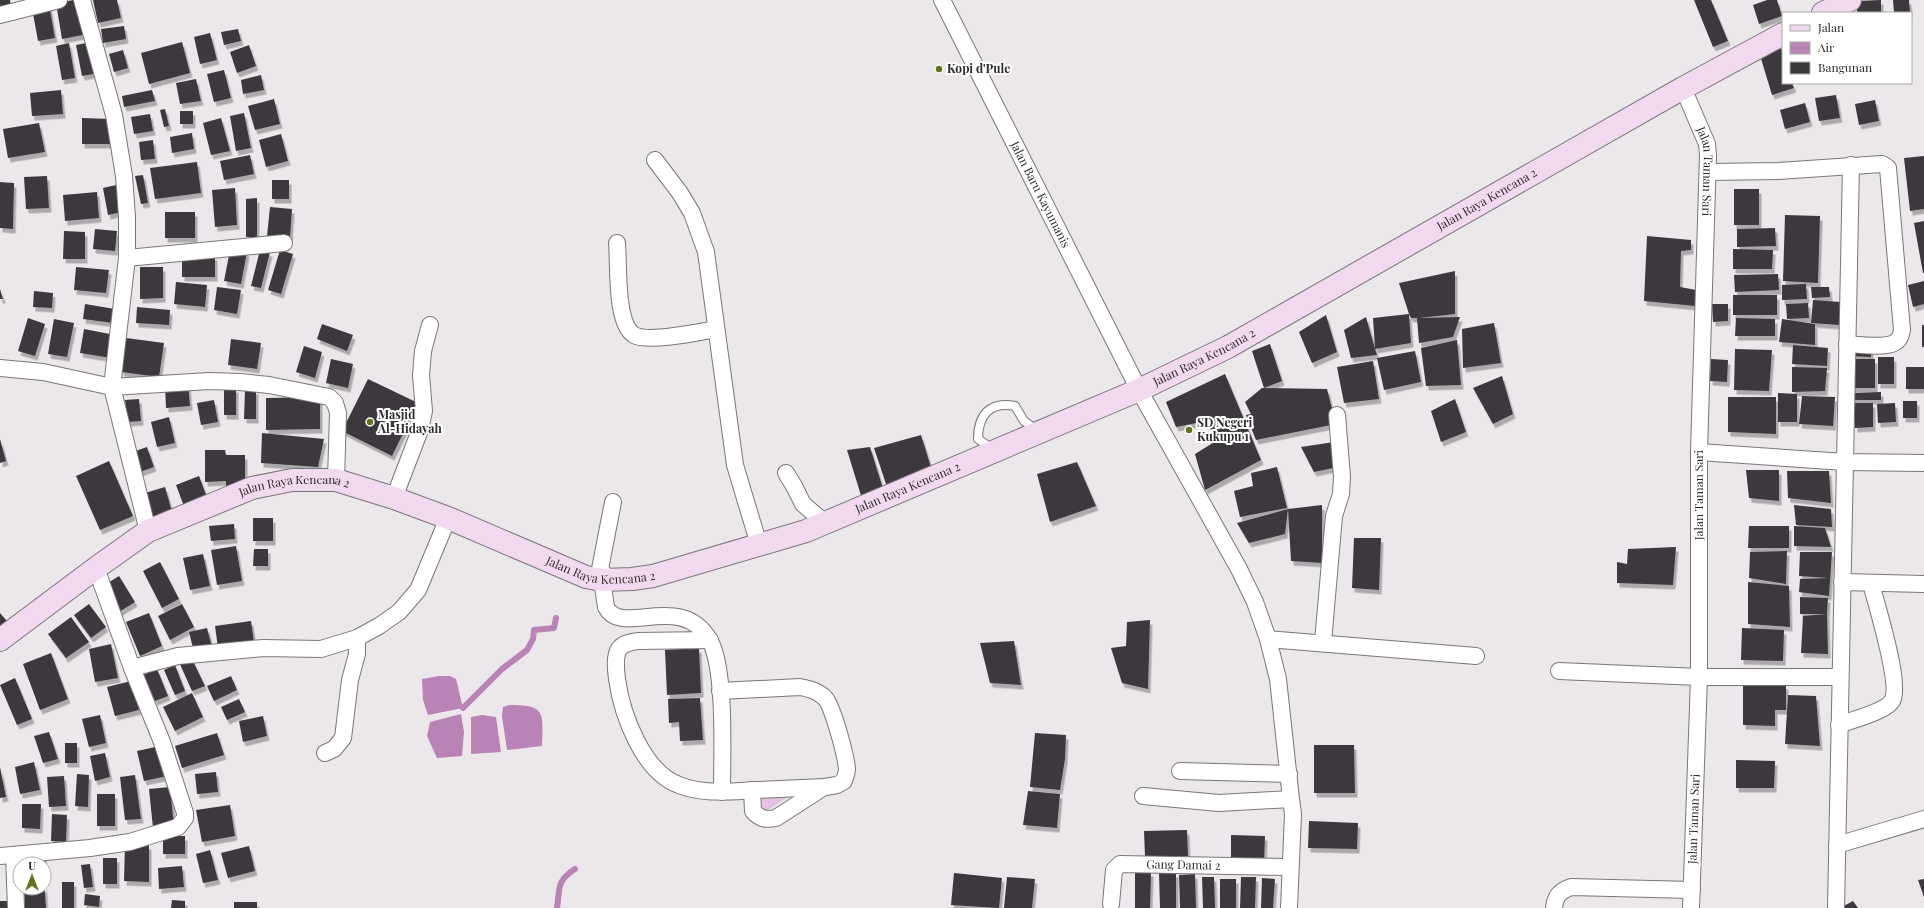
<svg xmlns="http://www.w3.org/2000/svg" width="1924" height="908" font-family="'Playfair Display',serif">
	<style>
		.green { fill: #e7c1e3 }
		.water { fill: #ba83b5 }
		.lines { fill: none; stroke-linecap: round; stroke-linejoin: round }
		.stream { stroke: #ba83b5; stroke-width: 6 }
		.building { fill: #3c393c; filter: url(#shadow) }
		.lane-casing { stroke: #797678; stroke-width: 10 }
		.street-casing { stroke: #797678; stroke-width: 18 }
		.secondary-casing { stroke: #797678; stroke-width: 24 }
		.lane { stroke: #fff; stroke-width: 8 }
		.street { stroke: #fff; stroke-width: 16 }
		.secondary { stroke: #f1daef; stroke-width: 22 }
		.poi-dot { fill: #647320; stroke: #fff; stroke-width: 1.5 }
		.labels { text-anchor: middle; stroke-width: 4; stroke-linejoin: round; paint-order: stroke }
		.poi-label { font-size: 12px; font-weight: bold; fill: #2c2b2c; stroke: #fff; text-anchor: start }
		.street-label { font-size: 12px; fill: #2c2b2c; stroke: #fff }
	</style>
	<defs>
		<filter id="shadow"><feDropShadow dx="2.5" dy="4.5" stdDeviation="0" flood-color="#0004"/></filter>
	</defs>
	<rect width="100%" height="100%" fill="#ebe7ea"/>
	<path class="green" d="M794 793 763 813 761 796Z"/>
	<path class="water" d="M439 676H450L456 679 463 708 428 715 423 700 422 679Z
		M509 705C546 705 543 712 542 746L507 750 502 716 503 707Z
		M461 714 464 732 462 756 437 758 427 736 430 722Z
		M482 715 496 717 501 752 471 754V717Z"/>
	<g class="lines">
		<path class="stream" d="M463 708 502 669 527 650 533 639 534 630 554 628 556 618
			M557 908C560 889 556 881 575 869"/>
	</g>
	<path class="building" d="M0 0H10L11 6 0 9Z
		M74 0H81L88 34 62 39 56 3Z
		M93 0H117L121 18 98 23Z
		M1694 0H1711L1728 41 1713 47Z
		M1767 0H1777L1782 16 1759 24 1753 5Z
		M1881 0V13H1857V1Z
		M1893 0H1909L1910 13H1894Z
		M49 4 55 38 38 41 32 8Z
		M124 26 126 39 103 43 101 29Z
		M238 29 241 41 224 45 221 32Z
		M210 33 217 60 200 64 194 37Z
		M92 42 99 73 82 76 76 45Z
		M182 42 190 73 149 84 141 53Z
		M69 43 75 78 62 80 56 46Z
		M249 45 256 66 237 73 230 52Z
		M1780 45 1783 54V83H1792L1794 88 1772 95 1759 52Z
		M123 50 128 68 114 72 109 54Z
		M224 70 231 98 214 102 207 74Z
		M261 75 264 90 243 94 241 80Z
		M196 79 201 101 180 104 176 83Z
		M61 90 63 114 32 116 30 93Z
		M152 90 155 101 124 107 122 96Z
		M1836 95 1840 118 1819 121 1815 98Z
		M274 99 280 124 255 130 248 106Z
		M1875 100 1879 121 1859 125 1855 104Z
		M1805 103 1810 122 1785 129 1780 110Z
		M165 109 169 126 164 127 160 110Z
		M180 111H193V124H180Z
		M244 113 251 148 236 151 230 116Z
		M150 114 153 131 134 134 131 117Z
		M82 118 112 119V144H82Z
		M221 118 230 151 211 155 203 123Z
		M39 123 45 152 8 158 3 129Z
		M192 133 194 149 172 153 170 137Z
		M281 134 288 161 266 167 259 140Z
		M153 140 155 159 141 160 139 142Z
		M250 155 254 174 224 180 220 161Z
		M1924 156V209L1910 211 1904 158Z
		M197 162 201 193 155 199 150 168Z
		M143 175 148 203 141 204 135 176Z
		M47 176 49 208 26 209 24 177Z
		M272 180H289V199H272Z
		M0 182 14 183 13 229 0 228Z
		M116 185 122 212 108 215 103 188Z
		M235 188 237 225 215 227 212 190Z
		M1734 189H1759V225H1734Z
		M97 192 99 218 65 221 63 195Z
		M257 198V237H246V199Z
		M270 207 292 209 290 238 267 236Z
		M165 212H195V238H165Z
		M1785 215 1820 216 1818 283 1783 281Z
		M1924 221V273H1923L1914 223Z
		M1775 228 1776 246 1737 247V229Z
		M95 229 117 231 115 251 93 249Z
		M64 231 85 232V259H63Z
		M1647 236 1691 240V250L1681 251 1680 287 1696 290 1695 306 1644 301Z
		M1733 249 1773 250 1772 269H1733Z
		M230 250 247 252 241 284 224 281Z
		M260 250 270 252 261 288 251 286Z
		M280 250 293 254 281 294 268 290Z
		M182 255 215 256V277H182Z
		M76 267 109 270 106 293 74 290Z
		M140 267H163V298L140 299Z
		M1455 271V314L1419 318 1460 317 1453 337 1419 343 1417 318H1411L1409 314 1411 343 1375 349 1377 355 1351 358 1344 330 1366 317 1375 349 1373 318 1409 314 1399 283Z
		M1778 274 1779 290 1735 292 1734 275Z
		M1924 281V304L1913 307 1908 285Z
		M176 282 207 285 205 307 174 304Z
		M1806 284 1807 299 1782 300V285Z
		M217 287 241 290 237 314 214 310Z
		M1811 287H1829L1830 297 1812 298Z
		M0 289 3 299H0Z
		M34 291 53 293 52 308 33 307Z
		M1733 295H1777V315H1733Z
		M1813 300 1841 302 1839 325 1811 323Z
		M1808 303 1809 318 1787 319 1786 304Z
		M85 304 115 309 113 323 83 319Z
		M1712 304H1728V321L1713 322Z
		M137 307 170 310 169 325 136 323Z
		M1326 315 1337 352 1312 363 1299 332Z
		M28 318 45 324 35 356 18 351Z
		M1736 318 1775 319V336H1735Z
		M54 319 74 323 67 357 48 354Z
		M1782 319 1815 324V345L1779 342Z
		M1494 323 1501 363 1463 368 1462 329Z
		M322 324 353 335 347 351 317 339Z
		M1922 325H1924V347H1922Z
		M84 329 115 335 111 358 80 353Z
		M126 338 164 343 159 377 121 372Z
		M231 339 261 343 257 369 228 365Z
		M1457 340 1461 385 1426 386 1421 348Z
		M1270 344 1282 381 1264 388 1252 351Z
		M1793 345 1828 348 1827 366 1792 364Z
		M304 346 322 352 315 378 296 372Z
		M1849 346 1871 347V357L1849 356Z
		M1735 349 1772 350 1769 391 1734 390Z
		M1415 351 1421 382 1384 390 1377 358Z
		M1878 357H1894V384H1878Z
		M331 359 353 364 348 388 326 383Z
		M1711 359 1728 360 1727 382 1710 381Z
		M1850 359H1875V388H1850Z
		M1373 361 1379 399 1344 403 1337 367Z
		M1792 367 1827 368 1825 391 1792 392Z
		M1906 367H1924V389H1906Z
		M1225 374 1261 460 1205 490 1195 454 1216 441 1207 421 1176 427 1166 402Z
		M1502 376 1513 414 1493 424 1473 388Z
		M368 379 418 403 392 456 342 431Z
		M188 382 190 406 166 408 165 384Z
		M224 388H236V415H224Z
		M1262 388 1327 389 1336 424 1256 440 1246 415 1251 414 1245 402Z
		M245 390H256V419H244Z
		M1881 392V400H1852V393Z
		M1778 393 1797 394V422H1778Z
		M1802 396 1835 397 1833 426 1799 424Z
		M320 397V429L266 430V398Z
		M1728 397H1776V434L1728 432Z
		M139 399 141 421 128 422 125 400Z
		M1455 399 1466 432 1441 442 1431 411Z
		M214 400 218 422 201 425 197 403Z
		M1903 401H1917V418H1903Z
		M1854 403H1873V427L1855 428Z
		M1895 403 1896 422 1878 423 1877 404Z
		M169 417 175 443 157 447 151 422Z
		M262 433 324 439 318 467 261 463Z
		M921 435 934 477 889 493 874 448Z
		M0 439 6 461 0 463Z
		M1334 442 1338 467 1314 472 1301 447Z
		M147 447 154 467 137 473 130 453Z
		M870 447 885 495 863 502 847 450Z
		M205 450H225L226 455H245V486L226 487V481L205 482Z
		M109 461 133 516 100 530 76 476Z
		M1077 462 1096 506 1050 522 1037 474Z
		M1277 467 1287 508 1240 517 1234 491 1253 486 1251 473Z
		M1746 470H1779V501L1749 498Z
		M1787 471H1829L1831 503 1788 498Z
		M199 476 208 500 185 509 176 485Z
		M165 487 174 519 153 524 145 493Z
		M1322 505V563L1291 561 1288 509 1285 534 1249 543 1237 523 1288 509Z
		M1794 505 1831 509 1832 527 1796 525Z
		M253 518H273V541H253Z
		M234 524 235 539 211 541 209 526Z
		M1749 526H1789V548H1748Z
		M1794 526 1825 528 1831 547 1794 546Z
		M1354 538H1381L1379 590 1352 588Z
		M236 546 242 581 217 585 211 550Z
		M1676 547 1673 585 1617 583V562L1627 564 1628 549Z
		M254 549H268V566H253Z
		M1787 551 1786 584 1749 578 1750 552Z
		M1800 552H1832L1829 596 1799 592 1800 579 1828 578 1799 576Z
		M203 554 210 586 190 590 183 558Z
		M160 562 179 599 162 608 143 571Z
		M119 576 135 602 119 612 103 586Z
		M1748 582 1789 586 1790 627 1748 624Z
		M1800 597 1828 598 1827 614H1800Z
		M89 604 106 627 91 638 74 615Z
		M182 604 194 627 170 640 158 616Z
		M0 613 7 621 0 627Z
		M149 613 162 646 140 656 126 622Z
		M1827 614 1828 654 1801 653 1803 616Z
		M71 617 89 642 66 658 48 634Z
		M1150 620 1148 689 1122 683 1111 648 1126 646 1127 622Z
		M251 621 254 642 218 648 215 626Z
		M207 628 212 647 194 652 189 632Z
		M1742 628 1784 630 1783 661 1741 660Z
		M1014 641 1021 685 990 683 980 643Z
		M111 644 118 678 95 682 89 649Z
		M699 648 701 693 667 695 665 650Z
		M51 653 68 699 40 710 23 664Z
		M191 657 205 686 192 691 179 662Z
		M175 665 185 691 175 695 164 670Z
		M157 669 168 696 155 701 143 675Z
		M231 676 237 690 214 701 207 686Z
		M15 678 32 719 17 725 0 685Z
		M131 681 139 710 115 716 107 687Z
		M1743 685H1786V710H1775V726L1743 725Z
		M192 693 203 717 175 731 163 707Z
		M1788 695 1816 696 1820 746 1785 744Z
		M700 698 703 740 680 741 679 722 669 723 668 699Z
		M239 699 245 712 227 720 221 707Z
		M100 715 106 743 89 747 82 719Z
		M263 716 267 736 243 742 239 721Z
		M49 732 58 759 43 763 34 736Z
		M217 733 224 755 182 768 175 746Z
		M1035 733 1066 735 1065 759 1060 790 1030 787Z
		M65 743H77V763H65Z
		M1314 745H1354L1355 793H1314Z
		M160 746 167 776 144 781 137 751Z
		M105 753 110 777 95 781 90 756Z
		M1736 760 1775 761 1774 788H1736Z
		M34 762 40 790 20 794 15 767Z
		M0 767 6 797 0 798Z
		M216 772 218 792 197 794 195 774Z
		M77 774 89 775 88 807 75 806Z
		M135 775 141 819 125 820 120 777Z
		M64 776 66 806 49 807 47 777Z
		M170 787 174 826 153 828 149 789Z
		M1028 791 1060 794 1057 828 1023 825Z
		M97 794H115V826H97Z
		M22 804H41L40 829 22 828Z
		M230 805 235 836 202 842 196 810Z
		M52 814 67 815 66 842 51 841Z
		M1309 821 1358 823 1357 849 1308 848Z
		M1187 830 1188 856H1178L1176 863 1150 862 1145 856 1144 831Z
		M1231 835 1265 836 1264 864H1231Z
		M163 836H185V854H163Z
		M125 845H149V882L124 881Z
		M249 846 255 871 228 878 221 853Z
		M210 850 218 880 203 883 196 854Z
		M44 855 45 864H23V856Z
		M103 858H117V884H103Z
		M90 864 93 887 84 888 81 865Z
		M182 866 184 887 159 889 158 868Z
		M1135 872H1151L1150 908H1135Z
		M954 873 1002 878 999 908 951 905Z
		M1159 873H1176V908H1160Z
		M1195 874 1196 908H1180L1179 875Z
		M1007 877 1035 879 1032 908H1004Z
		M1202 877H1214L1215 908H1203Z
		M1241 877H1256L1255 908H1240Z
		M1262 878 1275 879 1273 908H1261Z
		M1220 879H1236V908H1220Z
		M1924 879V897L1918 880Z
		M44 880 46 908H25L24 888H44Z
		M62 882H74V908H62Z
		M85 894 100 896 99 907 84 905Z
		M172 900 185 901V908H171Z
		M0 901H7V908H0Z
		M1853 901 1858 908H1840Z
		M234 902H257V908H234Z"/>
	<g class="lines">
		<g class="lane-casing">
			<path id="lane" d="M994 450 978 439C978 415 990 401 1015 406L1024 421 1038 431"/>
		</g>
		<g class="street-casing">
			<g id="street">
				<path d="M82 0 114 115 124 176 127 217V258L112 387 148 531"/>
				<path id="s1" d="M942 0 1139 390 1239 569 1255 602 1268 639 1278 679 1291 799 1293 814 1289 908"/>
				<path d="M0 15 59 0"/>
				<path id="s2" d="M1683 88 1707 144 1708 155 1699 452V677L1691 908"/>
				<path d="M655 160 680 193 692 213 706 252 735 465 759 545"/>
				<path d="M1708 172 1778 171 1882 164 1888 168 1902 330C1901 335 1900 340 1894 343 1885 348 1859 345 1847 344"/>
				<path d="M617 243C619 264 615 323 634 335 648 343 699 332 716 329"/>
				<path d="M127 258 284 243"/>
				<path d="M0 368 43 372 112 387 209 381 240 382 269 385 329 397 335 403 338 413 336 480"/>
				<path d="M1699 452 1845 462 1924 463"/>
				<path d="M786 473 794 486 803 504 825 523"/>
				<path d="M394 498 420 430 424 411 421 375 423 351 430 325"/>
				<path d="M602 580 606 607C621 638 682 590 710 641 726 670 722 756 722 792"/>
				<path d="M609 580 600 569 613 502"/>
				<path d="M1842 582 1924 584"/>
				<path d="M1268 639 1476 656"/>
				<path d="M710 640 638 641C631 642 623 643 619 649 614 657 616 670 617 679 622 715 643 772 679 785 704 795 732 791 758 790 780 789 802 788 825 787L837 785 844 781C845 777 847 773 847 769 846 756 833 707 825 698 818 691 810 689 800 687L720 691"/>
				<path d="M1323 642 1334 516 1341 494 1342 477 1337 415"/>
				<path d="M132 668 178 656 263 648 321 649 357 638 379 626 399 612 418 590 448 518"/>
				<path d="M1559 671 1699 677H1840"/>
				<path d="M1839 725C1851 720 1885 712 1892 701 1902 685 1876 604 1871 583"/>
				<path d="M325 753 334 749 343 738 350 680 357 654V638"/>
				<path d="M1180 771 1289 774"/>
				<path d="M752 790 753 811C760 819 766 820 776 818L824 787"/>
				<path d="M1143 796 1219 803 1291 799"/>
				<path d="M1837 845 1924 819"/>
				<path d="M14 855 16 908"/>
				<path d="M0 856 90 848 130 842 178 827 185 818V813L162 742 132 668 96 568"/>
				<path id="s3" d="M1111 904 1114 870 1120 864 1290 867"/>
				<path d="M1554 908C1555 896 1560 891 1571 887L1692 890"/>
				<path d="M1836 908 1851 165"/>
			</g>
		</g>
		<g class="secondary-casing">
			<g id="secondary">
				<path d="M1823 13 1850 0"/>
				<path id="s4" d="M0 640 96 568 148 531 252 488 292 480H336L394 498 448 518 572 571 586 577 602 580 632 579 653 576 806 531 1139 390 1228 347 1683 88 1783 34"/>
			</g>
		</g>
		<use href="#lane" class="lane"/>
		<use href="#street" class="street"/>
		<use href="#secondary" class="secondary"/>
	</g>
	<g class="poi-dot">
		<circle cx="939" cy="69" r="4"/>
		<circle cx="370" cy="422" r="4"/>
		<circle cx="1189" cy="430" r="4"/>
	</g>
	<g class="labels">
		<g class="poi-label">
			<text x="947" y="73">Kopi d'Pule</text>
			<text x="378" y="419">Masjid<tspan x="378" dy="14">Al-Hidayah</tspan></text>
			<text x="1197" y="427">SD Negeri<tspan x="1197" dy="14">Kukupu 1</tspan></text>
		</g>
		<g class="street-label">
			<text dy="4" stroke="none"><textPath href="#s2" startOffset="88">Jalan Taman Sari</textPath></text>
			<text dy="4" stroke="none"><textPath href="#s1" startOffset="218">Jalan Baru Kayumanis</textPath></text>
			<text dy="4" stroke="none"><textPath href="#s4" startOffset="1635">Jalan Raya Kencana 2</textPath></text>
			<text dy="4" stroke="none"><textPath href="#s4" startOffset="1311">Jalan Raya Kencana 2</textPath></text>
			<text dy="4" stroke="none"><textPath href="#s4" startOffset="987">Jalan Raya Kencana 2</textPath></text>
			<text dy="4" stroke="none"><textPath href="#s4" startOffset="339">Jalan Raya Kencana 2</textPath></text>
			<text transform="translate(1699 495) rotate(-90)" y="4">Jalan Taman Sari</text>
			<text dy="4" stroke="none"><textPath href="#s4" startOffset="663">Jalan Raya Kencana 2</textPath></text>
			<text transform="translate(1694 819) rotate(-88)" y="4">Jalan Taman Sari</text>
			<text dy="4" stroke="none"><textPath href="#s3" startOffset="106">Gang Damai 2</textPath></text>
		</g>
	</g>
	<rect x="1782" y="12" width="130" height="72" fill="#ffffff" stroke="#abaaab"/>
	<rect x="1790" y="25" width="20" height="6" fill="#f1daef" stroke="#abaaab"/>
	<text x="1818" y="32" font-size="12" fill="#2c2b2c">Jalan</text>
	<rect x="1790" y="42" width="20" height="12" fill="#ba83b5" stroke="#abaaab"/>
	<text x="1818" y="52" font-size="12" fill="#2c2b2c">Air</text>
	<rect x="1790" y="62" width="20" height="12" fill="#3c393c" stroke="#abaaab"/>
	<text x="1818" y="72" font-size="12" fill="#2c2b2c">Bangunan</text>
	<g transform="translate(32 876)"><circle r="19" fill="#ffffff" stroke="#abaaab"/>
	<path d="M0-3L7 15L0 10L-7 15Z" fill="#647320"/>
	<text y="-6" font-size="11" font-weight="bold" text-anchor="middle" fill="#2c2b2c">U</text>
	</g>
</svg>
